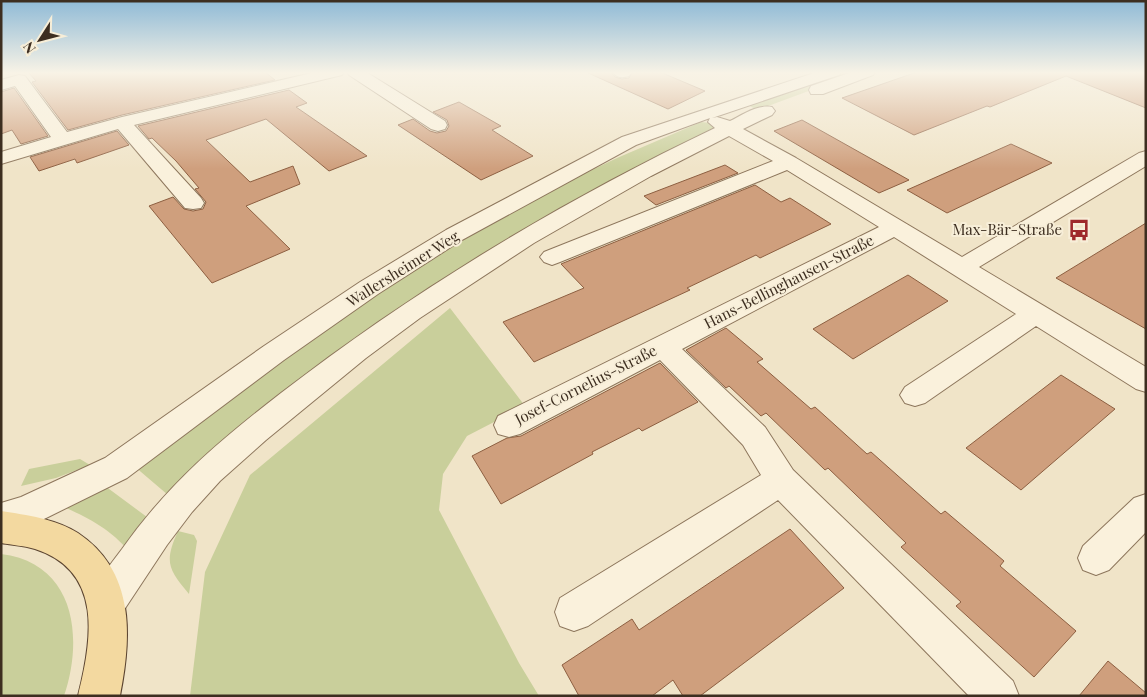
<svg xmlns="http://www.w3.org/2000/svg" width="1147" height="697" font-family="'Playfair Display',serif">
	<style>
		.green { fill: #c9cf9b }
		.building { fill: #cf9f7d; stroke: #8d5f41 }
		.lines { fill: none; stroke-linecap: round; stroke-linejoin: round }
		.minor-casing { stroke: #8d765c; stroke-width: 2 }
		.major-casing { stroke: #5b4430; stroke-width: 2 }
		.minor { fill: #faf1dc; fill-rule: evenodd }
		.major { fill: #f3d9a0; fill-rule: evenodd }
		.labels { text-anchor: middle; stroke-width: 4; stroke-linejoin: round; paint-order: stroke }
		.poi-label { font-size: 15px; fill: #3d2e20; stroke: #f7eed8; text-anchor: end }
		.street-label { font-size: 15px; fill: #3d2e20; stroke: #f7eed8 }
	</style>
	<rect width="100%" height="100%" fill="#f0e4c8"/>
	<path class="green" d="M843 72H860L757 110 748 105Z
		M701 122 711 123 718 127 543 221 168 495 134 466 294 349 464 236 548 191 617 158Z
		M450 308 525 406 467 436 443 474 439 510 519 663 539 696H190L205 572 250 475Z
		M80 459 90 465 56 478 21 486 29 469Z
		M101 483 151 520 130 552C107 526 85 516 52 502Z
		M178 531 194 535 197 541 189 594C168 569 164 562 178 531Z
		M1 554C75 563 84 637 64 696H1Z"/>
	<path class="building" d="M28 72H265L275 80 122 115 68 130 32 82 36 81Z
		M586 72H611L615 77 622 79 629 78 632 72H660L705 91 668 109Z
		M917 72H1146V108L1066 76 990 107 987 106 914 135 842 98Z
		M14 88 48 136 21 144 12 130 1 134V92Z
		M289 90 307 103 296 107 367 156 329 171 266 119 206 140 250 182 293 166 300 184 246 206 290 249 212 283 149 206 173 197 184 209 193 211 203 209 206 202 195 189 199 188 176 161 152 138 149 139 138 126Z
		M459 102 501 126 492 130 533 156 481 180 398 125 413 119 430 131 437 133 446 131 449 126 447 120 433 112Z
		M802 120 909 180 879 193 774 131Z
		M117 131 129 145 77 163 75 159 39 171 30 157Z
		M1011 144 1052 163 947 213 907 190Z
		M725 165 738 173 656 205 644 196Z
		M755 185 781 202 790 198 831 224 760 258 756 255 687 288 690 290 534 362 503 322 584 288 561 264Z
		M1146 223V329L1056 278Z
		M908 275 948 301 853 359 813 329Z
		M726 328 763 359 757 362 811 409 815 407 867 454 871 452 941 514 945 511 1004 561 1000 566 1076 631 1034 677 956 606 961 602 901 547 906 543 828 468 825 470 766 413 761 416 729 386 726 388 686 350Z
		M660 363 698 402 642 431 639 428 592 452 593 454 501 504 472 456 507 438 521 436Z
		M1061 375 1115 409 1021 490 966 448Z
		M790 529 844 588 700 696H683L673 680 652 696H579L562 665 632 619 639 630Z
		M1108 661 1146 693V696H1079Z"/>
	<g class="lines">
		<g class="minor-casing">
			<path id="minor" d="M316 72H344L342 75 134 125 201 198 204 203 201 208 193 209 185 208 118 129 1 164V152L51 137 15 86 1 90V80L19 75 25 76 67 132 122 117Z
				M347 72H366L445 121 447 125 445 129 438 131 431 129 349 75Z
				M613 72H630L631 73 629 76C622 78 617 78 613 72Z
				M817 72H841L839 75 712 118 717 117 730 121C742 115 758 104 772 107L775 111 772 115 743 129 796 158 962 257 1139 153 1146 151V166L979 267 1146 367V392L1136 389 1036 326 925 403 915 406 905 403 900 395 905 387 1016 314 894 237 682 349 765 427 793 470 1013 681 1019 696H969L778 500 588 626 574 631 560 626 555 612 560 598 761 475 743 445 660 360 520 434 509 437 498 434 494 425 498 416 879 227 787 170 560 262 552 265 544 262 540 257 544 252 773 161 729 136 651 176 534 243 420 318 366 358 266 440 220 481 192 512 167 545 120 616 107 622 94 616 88 603C96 583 109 566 122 549 168 484 219 441 281 393 416 289 562 201 715 128L708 122 710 118 636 145 462 240 378 294 284 360 127 478 40 521 1 535V503L21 497 105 458 264 346 360 282 446 230 622 137Z
				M852 72H875L873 75 823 94H811L809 90 811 86Z
				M1146 494V532L1109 570 1096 575 1083 570 1078 558 1083 546 1134 498Z"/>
		</g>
		<g class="major-casing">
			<path id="major" d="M1 511C27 515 56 519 78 533 135 571 132 636 120 696H78C92 641 104 571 35 549 25 546 12 545 1 543Z"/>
		</g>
		<use href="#minor" class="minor"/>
		<use href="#major" class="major"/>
	</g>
	<linearGradient id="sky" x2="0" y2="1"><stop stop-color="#8fbad6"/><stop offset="0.43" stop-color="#f8f3e6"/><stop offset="1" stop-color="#f8f3e6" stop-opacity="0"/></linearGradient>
	<rect width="1147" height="169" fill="url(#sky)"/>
	<defs>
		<g id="bus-bare" transform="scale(1.725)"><path d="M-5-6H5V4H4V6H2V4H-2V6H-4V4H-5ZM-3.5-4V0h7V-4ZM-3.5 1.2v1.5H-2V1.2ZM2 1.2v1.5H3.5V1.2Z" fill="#9e2a2b" stroke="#f7eed8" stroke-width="2.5" paint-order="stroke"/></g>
	</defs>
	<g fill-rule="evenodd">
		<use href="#bus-bare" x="1079" y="230"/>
	</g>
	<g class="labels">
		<g class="poi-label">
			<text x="1062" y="235">Max-Bär-Straße</text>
		</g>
		<g class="street-label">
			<text transform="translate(403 269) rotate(-32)" y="5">Wallersheimer Weg</text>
			<text transform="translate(789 282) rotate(-27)" y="5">Hans-Bellinghausen-Straße</text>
			<text transform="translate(586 385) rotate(-27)" y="5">Josef-Cornelius-Straße</text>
		</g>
	</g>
	<rect width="1147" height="697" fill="none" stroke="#3d2e20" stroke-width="5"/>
	<g transform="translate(40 40) rotate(234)" stroke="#f7eed8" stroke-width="4" paint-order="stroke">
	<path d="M0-4L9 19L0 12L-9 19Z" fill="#3d2e20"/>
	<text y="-8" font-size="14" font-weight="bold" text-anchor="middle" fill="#3d2e20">N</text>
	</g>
</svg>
